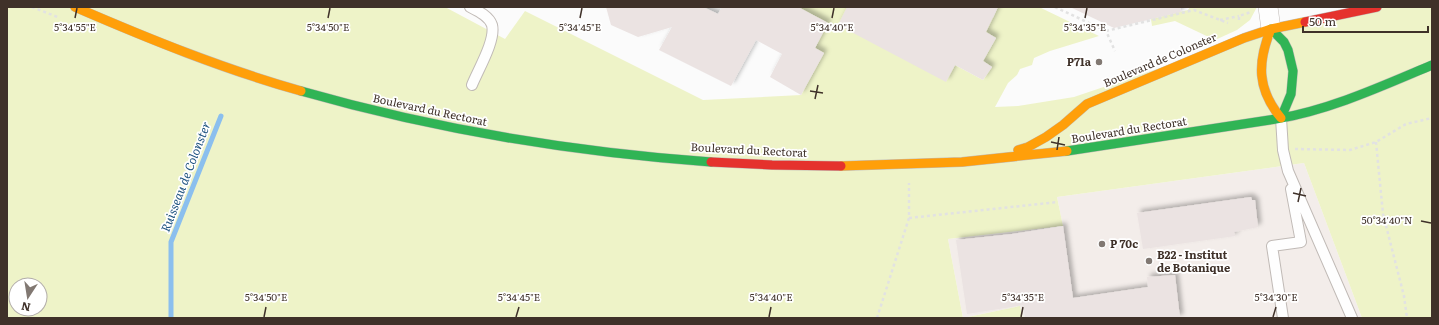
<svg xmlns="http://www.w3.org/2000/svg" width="1439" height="325" font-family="Literata,serif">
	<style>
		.built { fill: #f3edea }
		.green { fill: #eef3c8; fill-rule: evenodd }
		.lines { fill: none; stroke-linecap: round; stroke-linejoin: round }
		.stream { stroke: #8bbfee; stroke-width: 5 }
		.building { fill: #ebe3e2; filter: url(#shadow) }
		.lane-casing { stroke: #c0bab6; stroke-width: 12 }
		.street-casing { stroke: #c0bab6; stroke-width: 20 }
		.fast-casing { stroke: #c0bab6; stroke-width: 10 }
		.slow-casing { stroke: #c0bab6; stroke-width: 10 }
		.jam-casing { stroke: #c0bab6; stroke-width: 10 }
		.path { stroke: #e2e2e2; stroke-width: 2.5; stroke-dasharray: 3 3; stroke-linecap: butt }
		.lane { stroke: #fefefe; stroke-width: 10 }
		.street { stroke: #fefefe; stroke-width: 19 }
		.fast { stroke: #30b455; stroke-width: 9 }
		.slow { stroke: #ff9f0a; stroke-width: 9 }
		.jam { stroke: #e5322d; stroke-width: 9 }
		.ticks { fill: none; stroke: #3f3129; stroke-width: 1.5 }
		.poi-dot { fill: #817872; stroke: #fff; stroke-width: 1.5 }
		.labels { text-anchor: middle; stroke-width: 3.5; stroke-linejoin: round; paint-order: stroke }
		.street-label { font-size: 11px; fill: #3f3129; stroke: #fff }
		.poi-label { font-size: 11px; font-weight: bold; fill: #3f3129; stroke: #fff; text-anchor: start }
		.water-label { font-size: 12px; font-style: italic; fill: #205481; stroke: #fff }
		.ticks-label { font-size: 10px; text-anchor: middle; fill: #3f3129; stroke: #fff; stroke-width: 3.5; stroke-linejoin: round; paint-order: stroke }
	</style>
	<defs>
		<filter id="shadow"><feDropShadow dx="3.5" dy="-3.5" stdDeviation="2" flood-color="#0004"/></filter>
	</defs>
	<rect width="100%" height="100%" fill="#fbfbfb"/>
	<path class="built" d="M1304 163 1362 318H1023L1020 306 963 318 948 239 1063 226 1057 197Z"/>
	<path class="green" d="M7 7H445L505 39 525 11 703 100 801 95 824 53 815 48 828 23 798 7H847L946 81 955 65 983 80 992 67 983 61 996 38 980 29 986 14 993 18 998 7H1039L1099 36 1050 51 1034 58 1032 65 1020 69 1017 75 1008 83 995 107 1018 106 1074 97 1213 50 1377 7H1432V318H1362L1304 163 1057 197 1063 226 948 239 963 318 1020 306 1023 318H7ZM16 285H40V309H16Z
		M1190 7H1257L1250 20 1237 30 1215 40 1175 21 1152 26 1151 19 1188 10Z"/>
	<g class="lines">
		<path class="stream" d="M171 318V242L221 116"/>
	</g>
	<path class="building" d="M606 7H703L718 14 722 7H798L828 23 815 48 824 53 801 95 770 77 782 54 756 40 731 86 659 50 672 27 638 37 611 25Z
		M847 7H998L986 32 996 38 983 61 992 67 983 80 955 65 946 82 838 25Z
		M1070 7H1180L1181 12 1114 28Z
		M1251 197 1252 200H1255L1258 227 1234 232 1235 236 1143 249 1137 213Z
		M1063 226 1073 298 1148 287 1147 277 1175 275 1180 318H1025L1023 305 967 314 956 240 1012 234Z"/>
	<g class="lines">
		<g class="lane-casing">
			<path id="lane" d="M470 7C478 11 489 16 492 25 496 40 478 70 472 85
				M1281 118 1283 150 1288 171 1352 318
				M1283 318 1272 246 1301 242 1291 189"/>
		</g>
		<g class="street-casing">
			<path id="street" d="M1268 7 1271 29"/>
		</g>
		<g class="fast-casing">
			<path id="fast" d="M1271 29 1284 42 1288 50 1293 71 1291 94 1281 118
				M301 91C434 129 572 152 711 162
				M1067 151 1276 119C1330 110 1382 86 1432 65"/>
		</g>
		<g class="slow-casing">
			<path id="slow" d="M75 7C149 39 223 69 301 91
				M1271 29C1257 63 1257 89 1281 118
				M1018 150 1028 147 1046 137 1063 125 1087 104 1244 38 1271 29 1305 22
				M841 166 962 162 1067 151"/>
		</g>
		<g class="jam-casing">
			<path id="jam" d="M1305 22 1377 7
				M711 162 772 165 841 166"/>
		</g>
		<path class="path" d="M32 7 60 18
			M193 7V8
			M1055 7 1106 31 1115 51
			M1220 20 1239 16
			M1239 20V16L1251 12
			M1106 31 1194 10 1228 23
			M1376 142 1383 214 1404 296 1407 318
			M1295 149 1350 150 1376 142 1406 124 1432 118
			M909 218 1058 202
			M877 318 909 218V183"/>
		<use href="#lane" class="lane"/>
		<use href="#street" class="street"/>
		<use href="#fast" class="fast"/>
		<use href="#slow" class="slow"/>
		<use href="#jam" class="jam"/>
	</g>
	<path class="ticks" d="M75 18 77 8M328 18 330 8M580 18 582 8M832 18 834 8M1085 18 1087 8M810 91 823 93M815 99 818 85M1051 142 1065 145M1057 150 1059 137M1293 193 1306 196M1298 202 1301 188M1421 221 1431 223M264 317 266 307M516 317 519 307M769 317 771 307M1021 317 1023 307M1273 317 1276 307"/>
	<g class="poi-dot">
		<circle cx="1099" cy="62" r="4"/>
		<circle cx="1102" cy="244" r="4"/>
		<circle cx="1149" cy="261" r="4"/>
	</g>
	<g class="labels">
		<g class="street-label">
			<text transform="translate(1160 60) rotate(-23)" y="4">Boulevard de Colonster</text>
			<text transform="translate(430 110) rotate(12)" y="4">Boulevard du Rectorat</text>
			<text transform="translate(1129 130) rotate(-9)" y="4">Boulevard du Rectorat</text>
			<text transform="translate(749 150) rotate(3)" y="4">Boulevard du Rectorat</text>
		</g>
		<g class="poi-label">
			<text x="1091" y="66" text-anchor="end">P71a</text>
			<text x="1110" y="248">P 70c</text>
			<text x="1157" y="259">B22 - Institut<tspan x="1157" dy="13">de Botanique</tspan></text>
		</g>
		<g class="water-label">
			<text transform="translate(186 177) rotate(-69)" y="4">Ruisseau de Colonster</text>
		</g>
	</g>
	<g class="ticks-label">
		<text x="75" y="31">5°34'55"E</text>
		<text x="328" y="31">5°34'50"E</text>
		<text x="580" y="31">5°34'45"E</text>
		<text x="832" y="31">5°34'40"E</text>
		<text x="1085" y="31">5°34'35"E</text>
		<text x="1387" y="224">50°34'40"N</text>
		<text x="266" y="301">5°34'50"E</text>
		<text x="519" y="301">5°34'45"E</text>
		<text x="771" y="301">5°34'40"E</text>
		<text x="1023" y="301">5°34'35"E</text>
		<text x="1276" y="301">5°34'30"E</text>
	</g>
	<rect width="1439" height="325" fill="none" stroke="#3f3129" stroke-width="16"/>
	<g transform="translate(28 297) rotate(192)"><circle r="19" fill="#ffffff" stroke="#b2ada9"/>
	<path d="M0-3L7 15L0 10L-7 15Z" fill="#817872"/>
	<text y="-6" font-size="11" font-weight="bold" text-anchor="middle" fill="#3f3129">N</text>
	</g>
	<path d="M1303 26v6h125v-6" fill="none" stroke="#3f3129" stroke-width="2"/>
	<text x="1309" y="26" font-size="12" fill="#3f3129" stroke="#ffffff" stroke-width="3" paint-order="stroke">50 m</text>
</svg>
